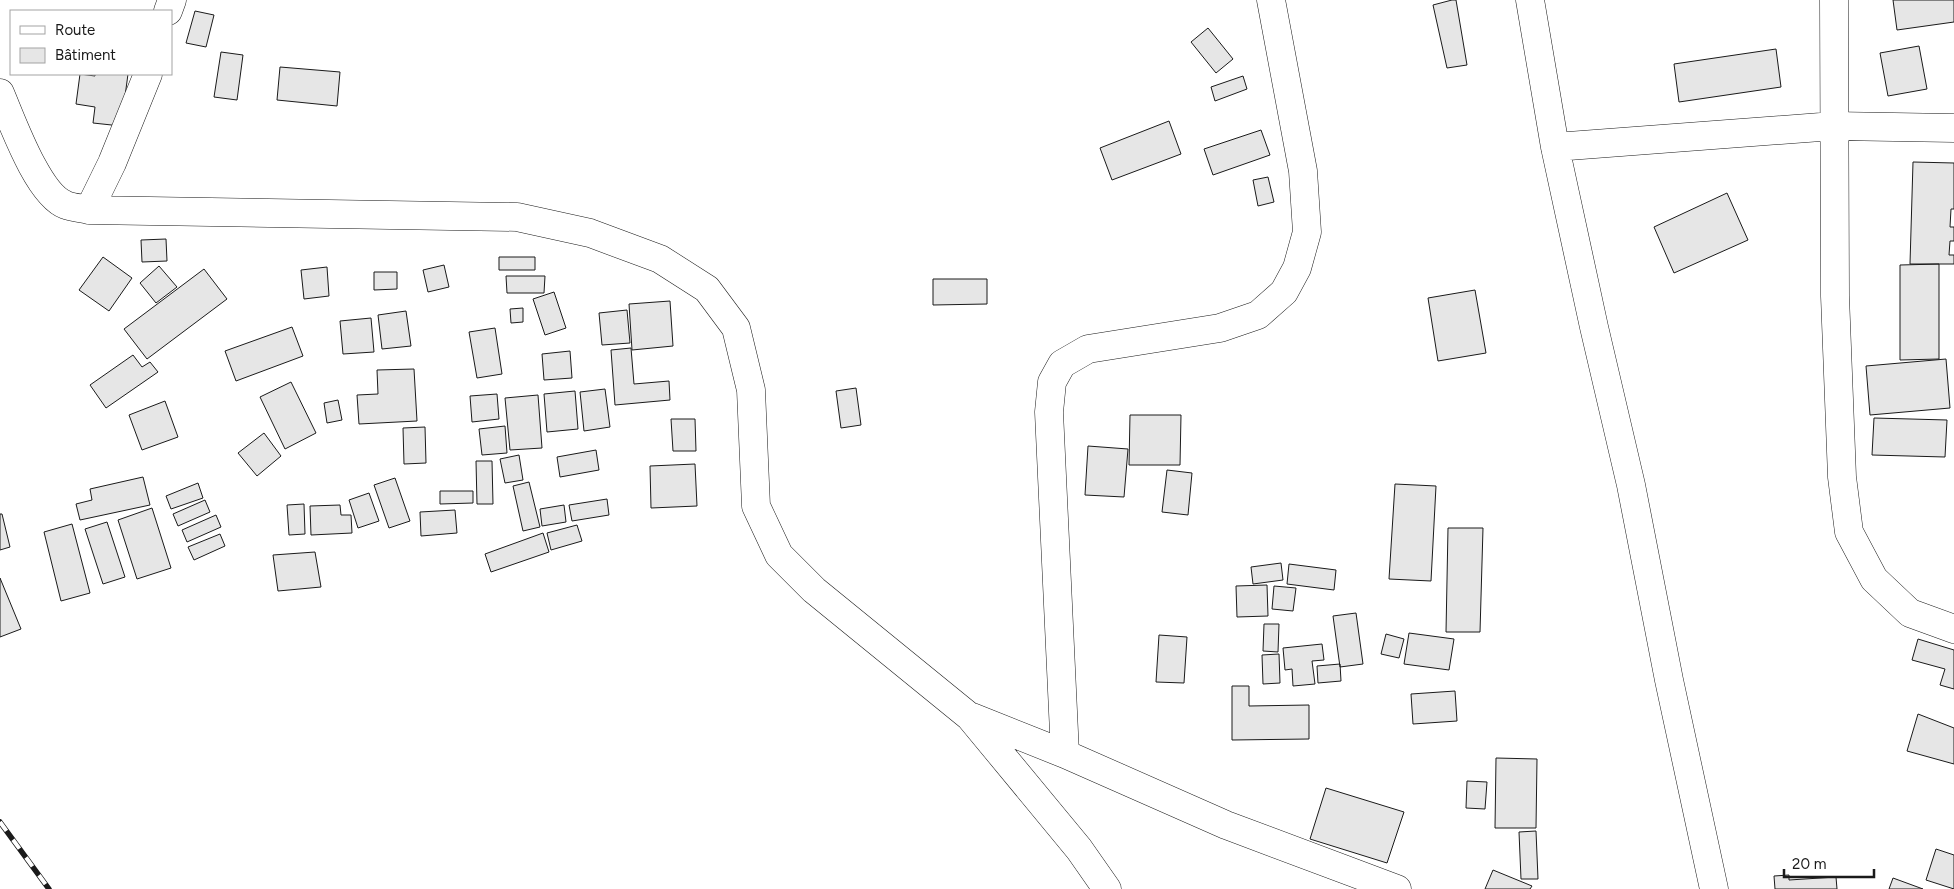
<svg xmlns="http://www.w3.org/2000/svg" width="1954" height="889" font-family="Figtree,sans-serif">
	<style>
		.building { fill: #e6e6e6; stroke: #1a1a1a }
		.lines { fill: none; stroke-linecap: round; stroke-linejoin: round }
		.minor-casing { stroke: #1a1a1a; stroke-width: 29 }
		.minor { stroke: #fff; stroke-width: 28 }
		.rail-casing { stroke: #1a1a1a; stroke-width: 5.5 }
		.rail { stroke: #fff; stroke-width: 4; stroke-dasharray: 11; stroke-linecap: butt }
	</style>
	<rect width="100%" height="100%" fill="#fff"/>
	<path class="building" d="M1452 0H1456L1467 65 1447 68 1433 5Z
		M1893 0H1954V22L1897 30Z
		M195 11 214 15 206 47 186 43Z
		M1208 28 1233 59 1216 73 1191 42Z
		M1919 46 1927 89 1888 96 1880 53Z
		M1776 49 1781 87 1679 102 1674 64Z
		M221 52 243 55 237 100 214 97Z
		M280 67 340 72 337 106 277 100Z
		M80 74 95 76V74H128L121 126 93 123 95 107 76 104Z
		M1243 76 1247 89 1215 101 1211 87Z
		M1169 121 1181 154 1112 180 1100 148Z
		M1261 130 1270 155 1213 175 1204 149Z
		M1913 162 1954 163V209H1951L1950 227H1954V241H1950L1949 255H1954V264H1910Z
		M1268 177 1274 202 1258 206 1253 180Z
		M1727 193 1748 240 1674 273 1654 227Z
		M166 239 167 261 142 262 141 240Z
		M103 257 132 278 109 311 79 290Z
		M499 257H535V270H499Z
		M1939 264V359L1900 360V265Z
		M444 265 449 287 428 292 423 270Z
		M159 266 177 287 156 303 140 283Z
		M327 267 329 296 304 299 301 270Z
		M204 269 227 299 147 359 124 329Z
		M374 272H397V289L374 290Z
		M506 276H545L544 293H507Z
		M933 279H987V304L933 305Z
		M1475 290 1486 353 1438 361 1428 298Z
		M554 292 566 328 545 335 533 299Z
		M670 301 673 346 632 350 629 304Z
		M523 308V322L511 323 510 309Z
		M627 310 630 343 602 345 599 313Z
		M406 311 411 346 382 349 378 315Z
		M371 318 374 352 343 354 340 321Z
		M292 327 303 356 236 381 225 351Z
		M495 328 502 374 477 378 469 332Z
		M631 348 634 384 669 381 670 400 615 405 611 350Z
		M570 351 572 378 544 380 542 354Z
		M133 355 142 367 150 362 158 372 106 408 90 385Z
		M1946 359 1950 408 1870 415 1866 366Z
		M414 369 417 421 359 424 357 395 378 394 377 370Z
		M291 382 316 433 285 449 260 397Z
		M856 388 861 425 841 428 836 391Z
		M605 389 610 427 584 431 580 392Z
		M575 391 578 429 547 432 544 394Z
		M497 394 499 419 472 422 470 396Z
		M538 395 542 448 510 450 505 398Z
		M338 400 342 420 327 423 324 403Z
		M165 401 178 437 142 450 129 415Z
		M1130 415H1181L1180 465H1129Z
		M1874 418 1947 420 1945 457 1872 455Z
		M671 419H695L696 451H673Z
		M505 426 507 453 482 455 479 429Z
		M425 427 426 463 404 464 403 428Z
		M264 433 281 456 257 476 238 453Z
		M1088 446 1128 449 1124 497 1085 495Z
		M596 450 599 470 560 477 557 457Z
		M519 455 523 480 505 483 500 459Z
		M476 461H492L493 504H477Z
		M695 464 697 506 651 508 650 466Z
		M1167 470 1192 473 1188 515 1162 512Z
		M143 477 150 505 80 520 76 504 92 500 90 489Z
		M395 478 410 521 389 528 374 485Z
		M529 482 540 527 523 531 513 486Z
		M198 483 203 498 171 509 166 496Z
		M1395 484 1436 486 1431 581 1389 579Z
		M440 491H473V503L440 504Z
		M369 493 379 521 358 528 349 500Z
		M607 499 609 515 572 521 569 505Z
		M205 500 210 512 178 526 173 514Z
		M304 504 305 534 289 535 287 505Z
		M340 505 341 515H351L352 533 311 535 310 506Z
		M564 505 566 522 542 526 540 509Z
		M152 508 171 568 137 579 118 520Z
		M455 510 457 533 421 536 420 512Z
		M0 514H2L10 547 0 550Z
		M216 515 221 527 187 542 182 530Z
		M107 522 125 577 103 584 85 529Z
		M72 524 90 593 61 601 44 532Z
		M577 525 582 541 551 550 547 533Z
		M1448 528H1483L1480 632H1446Z
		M543 533 549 552 491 572 485 554Z
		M220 534 225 546 194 560 188 547Z
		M315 552 321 587 278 591 273 555Z
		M1281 563 1283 580 1253 584 1251 567Z
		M1289 564 1336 570 1334 590 1287 584Z
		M0 578 21 629 0 637Z
		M1267 585 1268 616 1237 617 1236 586Z
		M1274 586 1296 588 1293 611 1272 609Z
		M1356 613 1363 664 1340 667 1333 616Z
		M1264 624H1279L1278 652 1263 651Z
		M1409 633 1454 639 1449 670 1404 664Z
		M1386 634 1404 639 1399 658 1381 654Z
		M1159 635 1187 637 1184 683 1156 682Z
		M1918 639 1954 650V689L1940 685 1945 669 1912 660Z
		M1322 644 1324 660 1312 661 1315 684 1293 686 1292 669 1285 670 1283 648Z
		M1279 654 1280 683 1263 684 1262 655Z
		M1340 664 1341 681 1318 683 1317 666Z
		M1232 686H1249V706L1309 705V739L1232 740Z
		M1455 691 1457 721 1413 724 1411 694Z
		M1918 714 1954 728V764L1907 751Z
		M1496 758 1537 759 1536 828H1495Z
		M1467 781 1487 782 1485 809 1466 808Z
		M1326 788 1404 812 1387 863 1310 839Z
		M1536 831 1538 879H1521L1519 832Z
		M1936 849 1954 855V889L1926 880Z
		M1493 870 1532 886 1530 889H1485Z
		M1789 875V880L1836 877 1837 889H1775L1774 876Z
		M1893 878 1923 889H1889Z"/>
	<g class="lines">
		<g class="minor-casing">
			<path id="minor" d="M1530 0 1555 147 1594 327 1631 485 1669 680 1714 889
				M1834 0 1835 296 1842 477 1849 532 1874 579 1910 613 1954 629
				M168 11 172 0
				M0 93C12 121 38 195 66 205 73 208 82 208 89 210L517 217 590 233 660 259 707 289 736 328 751 390 756 506 779 555 814 590 970 717 1079 849 1107 889
				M1555 147 1834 126 1954 128
				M89 210 112 163 148 74
				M972 717 1065 754 1226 825 1397 889
				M1065 754 1049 412 1052 382 1062 364 1088 349 1220 328 1258 315 1284 292 1297 268 1307 232 1303 171 1271 0"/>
		</g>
		<use href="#minor" class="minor"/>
		<g class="rail-casing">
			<path id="rail" d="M0 822 49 889"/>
		</g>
		<use href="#rail" class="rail"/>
	</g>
	<rect x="10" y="10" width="162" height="65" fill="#ffffff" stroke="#a3a3a3"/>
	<rect x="20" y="26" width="25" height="8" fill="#ffffff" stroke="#a3a3a3"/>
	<text x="55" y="35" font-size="15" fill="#1a1a1a">Route</text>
	<rect x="20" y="48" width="25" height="15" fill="#e6e6e6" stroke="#a3a3a3"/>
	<text x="55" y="60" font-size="15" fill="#1a1a1a">Bâtiment</text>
	<path d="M1784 869v8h90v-8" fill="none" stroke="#1a1a1a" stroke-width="2.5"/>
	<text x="1792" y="869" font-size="15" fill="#1a1a1a" stroke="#ffffff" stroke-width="4" paint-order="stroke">20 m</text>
</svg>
